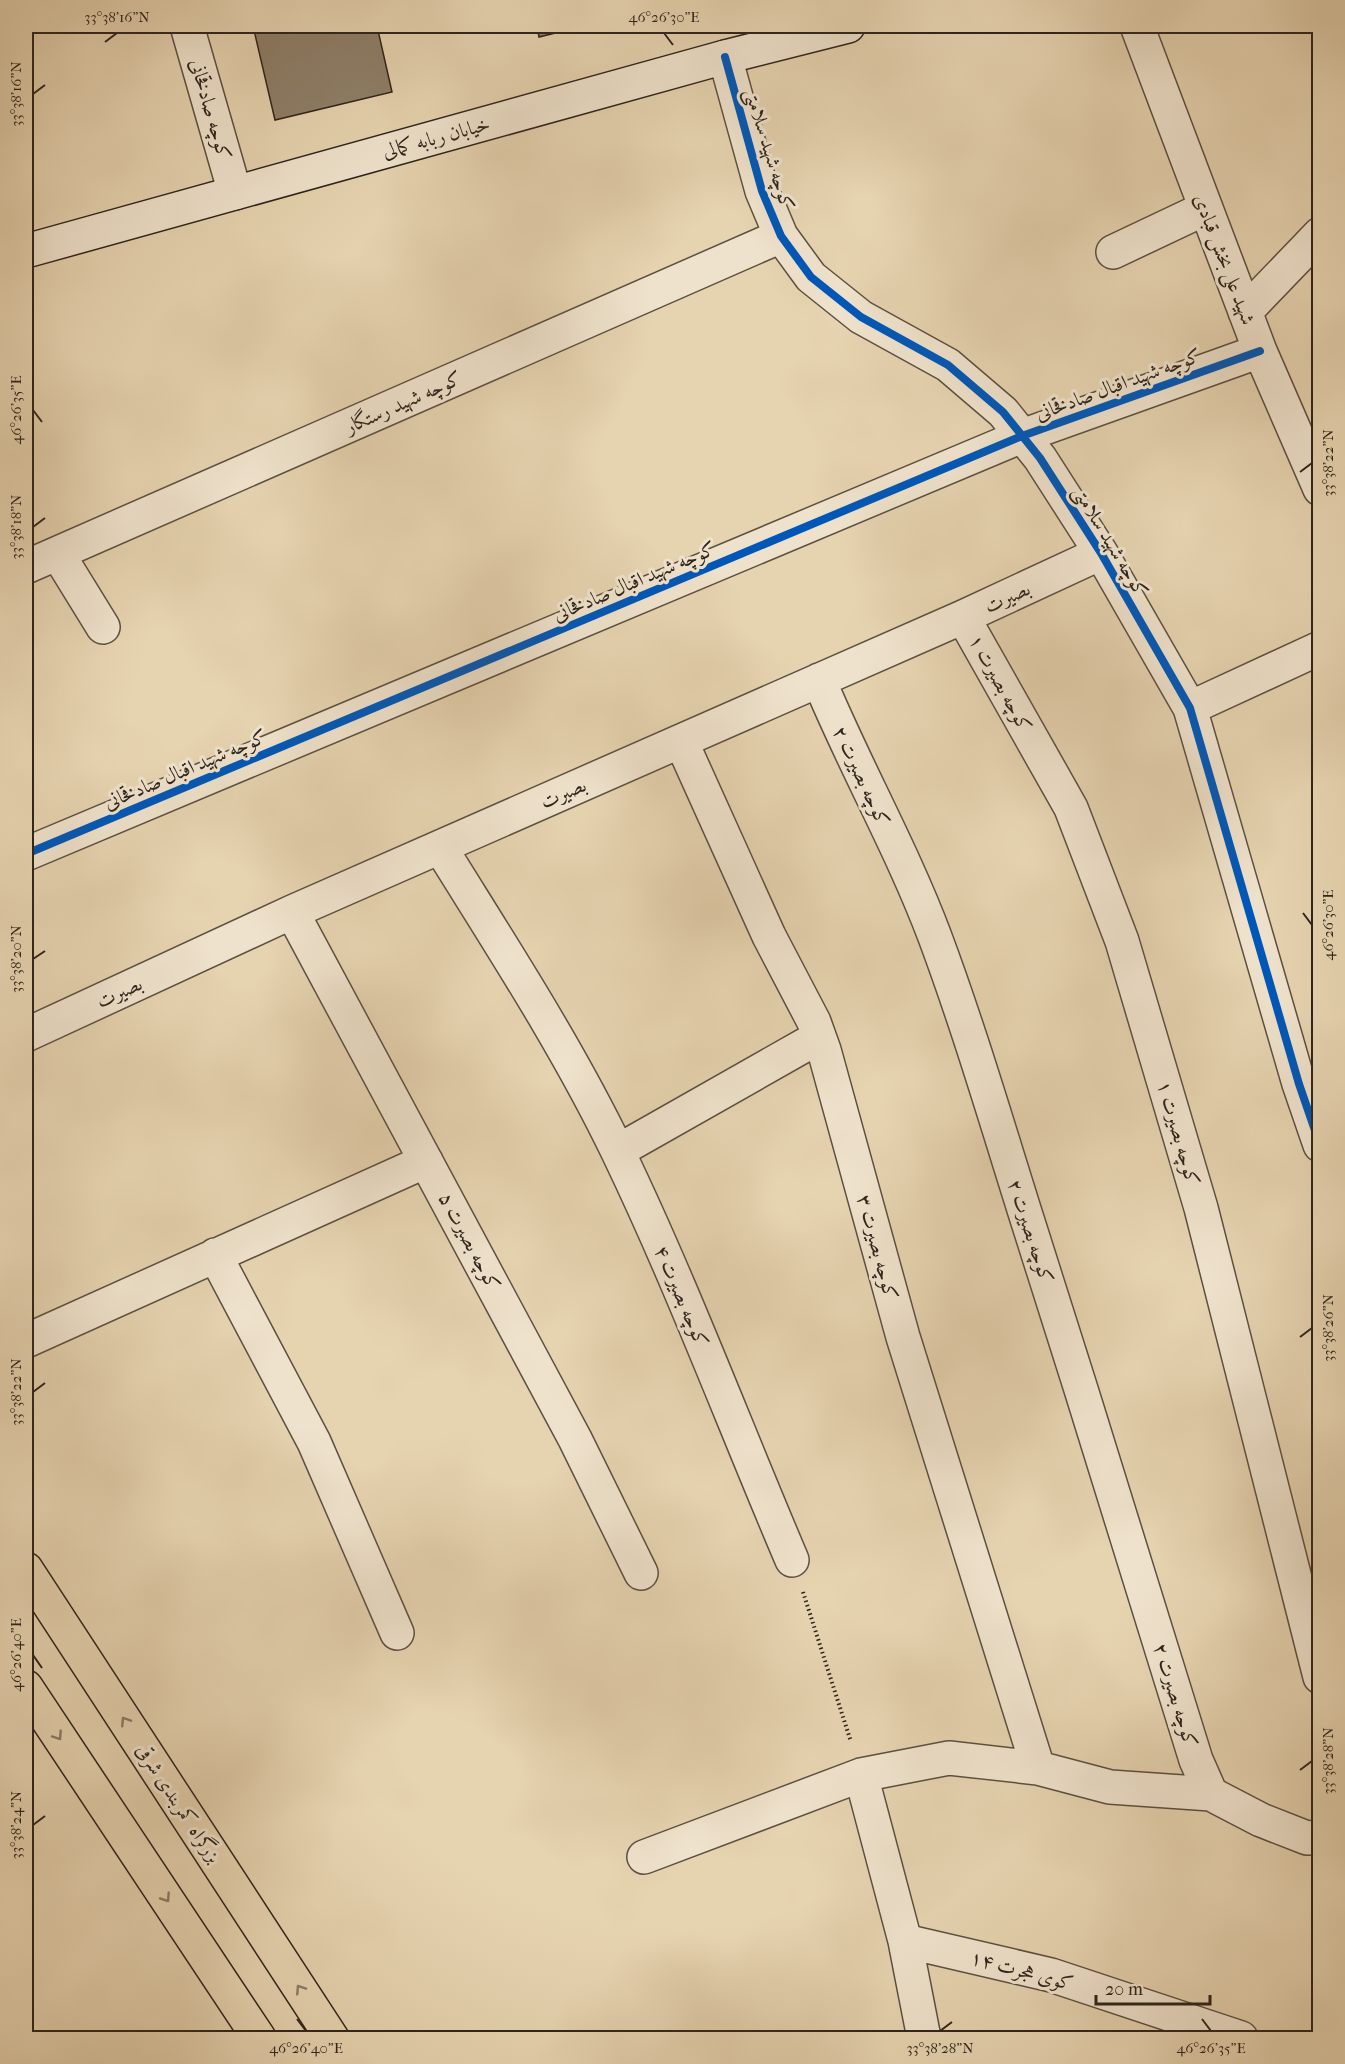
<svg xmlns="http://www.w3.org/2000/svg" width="1345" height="2064" font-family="'IM FELL French Canon',Amiri,serif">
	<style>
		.building { fill: #8e7f69; stroke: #2e241c; stroke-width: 1.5 }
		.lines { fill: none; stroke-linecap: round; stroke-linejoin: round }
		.street-casing { stroke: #5c5041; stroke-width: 36 }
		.secondary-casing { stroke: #2e241c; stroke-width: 36 }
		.highway-casing { stroke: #2e241c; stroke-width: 36 }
		.path { stroke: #2e241c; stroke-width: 4; stroke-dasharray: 1.5 3; stroke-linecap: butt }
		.street { stroke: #efe2cc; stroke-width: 33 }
		.secondary { stroke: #efe2cc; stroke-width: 33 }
		.highway { stroke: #e6d3b0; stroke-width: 33 }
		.cycleway-casing { stroke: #efe2cc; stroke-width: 11 }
		.cycleway { stroke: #0057b8; stroke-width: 8 }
		.oneway { stroke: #8a7c66 }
		.ticks { fill: none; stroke: #2e241c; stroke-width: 2 }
		.labels { text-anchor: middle; stroke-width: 6; stroke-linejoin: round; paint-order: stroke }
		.street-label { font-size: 20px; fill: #2e241c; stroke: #efe2cc }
		.neatline { fill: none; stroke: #2e241c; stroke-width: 2 }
		.ticks-label { font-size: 15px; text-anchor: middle; fill: #2e241c }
	</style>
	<rect width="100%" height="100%" fill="#e6d3b0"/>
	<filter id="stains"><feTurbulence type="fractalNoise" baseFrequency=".00333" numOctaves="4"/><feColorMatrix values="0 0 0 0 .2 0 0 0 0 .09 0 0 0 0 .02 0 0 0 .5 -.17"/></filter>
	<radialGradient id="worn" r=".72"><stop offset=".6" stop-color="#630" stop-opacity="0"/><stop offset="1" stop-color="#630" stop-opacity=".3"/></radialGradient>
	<path class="building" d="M253 26H377L392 92 275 120Z
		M537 26H584L539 37Z"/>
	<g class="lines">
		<g class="street-casing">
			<path id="street" d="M187 26 235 193
				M1137 26 1260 351 1320 489
				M725 57 762 191 781 236 811 277 861 317 948 365 1003 412 1040 458 1101 553 1190 708 1299 1084 1320 1145
				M1113 252 1206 208
				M1245 312 1320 234
				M58 554 103 627
				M26 567 781 236
				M963 617 1071 808 1122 941 1201 1208 1320 1677
				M819 680C855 767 902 849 935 937 970 1031 998 1127 1028 1222 1085 1401 1141 1580 1196 1760L1211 1794
				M1190 708 1320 648
				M681 741 769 936 814 1022 824 1050 903 1337 1038 1768
				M440 847C502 947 567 1046 618 1152 682 1285 734 1424 792 1560
				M26 854 1022 436 1260 351
				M292 912 575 1439 641 1573
				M26 1035 292 912 963 617 1101 553
				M618 1151 819 1037
				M215 1255 314 1442 397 1633
				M26 1341 426 1161
				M861 1775 905 1941 924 2038
				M644 1857 861 1775 949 1758 1038 1768 1110 1787 1211 1794 1261 1820 1307 1838 1320 1837
				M905 1941 1051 1975 1241 2038"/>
		</g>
		<g class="secondary-casing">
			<path id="secondary" d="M26 251 725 57 848 26"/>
		</g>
		<g class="highway-casing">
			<path id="highway" d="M26 1569 332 2038
				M26 1687 259 2038"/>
		</g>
		<path class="path" d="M803 1592 851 1742"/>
		<use href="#street" class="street"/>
		<use href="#secondary" class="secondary"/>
		<use href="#highway" class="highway"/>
		<g class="cycleway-casing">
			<path id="cycleway" d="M725 57 762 191 781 236 811 277 861 317 948 365 1003 412 1040 458 1101 553 1190 708 1299 1084 1320 1145
				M26 854 1022 436 1260 351"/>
		</g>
		<use href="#cycleway" class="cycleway"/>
	</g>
	<defs><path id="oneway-chevron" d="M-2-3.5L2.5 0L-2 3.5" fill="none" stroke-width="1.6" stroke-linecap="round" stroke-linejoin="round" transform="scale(1.5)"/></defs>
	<g class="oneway">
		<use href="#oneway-chevron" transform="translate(125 1721) rotate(-123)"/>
		<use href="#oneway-chevron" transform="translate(58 1736) rotate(56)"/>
		<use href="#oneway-chevron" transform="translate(166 1898) rotate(56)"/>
		<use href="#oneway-chevron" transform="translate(300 1989) rotate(-123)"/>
	</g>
	<path class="ticks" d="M664 33 673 45M105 42 117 33M33 94 45 85M33 410 42 422M1300 472 1312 463M33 527 45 518M1303 913 1312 925M33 959 45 951M1300 1337 1312 1328M33 1392 45 1383M33 1655 42 1668M1300 1770 1312 1761M33 1825 45 1816M297 2019 306 2031M1202 2019 1211 2031M940 2031 952 2022"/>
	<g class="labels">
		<g class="street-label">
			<text transform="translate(211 109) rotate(74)" y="7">کوچه صادقخانی</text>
			<text transform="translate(436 137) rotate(-15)" y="7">خیابان ربابه کمالی</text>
			<text transform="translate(770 149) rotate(73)" y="7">کوچه شهید سلامتی</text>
			<text transform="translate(1225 259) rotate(69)" y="7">شهید علی بخش قبادی</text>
			<text transform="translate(1118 384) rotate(-20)" y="7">کوچه شهید اقبال صادقخانی</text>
			<text transform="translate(403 402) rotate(-24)" y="7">کوچه شهید رستگار</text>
			<text transform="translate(1111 541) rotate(59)" y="7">کوچه شهید سلامتی</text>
			<text transform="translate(634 581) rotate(-23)" y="7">کوچه شهید اقبال صادقخانی</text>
			<text transform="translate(1007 597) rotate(-25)" y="7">بصیرت</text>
			<text transform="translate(1001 683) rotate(61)" y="7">کوچه بصیرت ۱</text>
			<text transform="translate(185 769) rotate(-23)" y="7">کوچه شهید اقبال صادقخانی</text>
			<text transform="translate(862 776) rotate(65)" y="7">کوچه بصیرت ۲</text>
			<text transform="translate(563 793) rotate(-24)" y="7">بصیرت</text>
			<text transform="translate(119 992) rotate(-25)" y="7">بصیرت</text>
			<text transform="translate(1179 1133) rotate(74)" y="7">کوچه بصیرت ۱</text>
			<text transform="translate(1031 1231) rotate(72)" y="7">کوچه بصیرت ۲</text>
			<text transform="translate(470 1241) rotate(62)" y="7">کوچه بصیرت ۵</text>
			<text transform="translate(878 1247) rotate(75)" y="7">کوچه بصیرت ۳</text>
			<text transform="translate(682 1296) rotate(67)" y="7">کوچه بصیرت ۴</text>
			<text transform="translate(1176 1695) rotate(73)" y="7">کوچه بصیرت ۲</text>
			<text transform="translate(179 1803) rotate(57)" y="7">بزرگراه کمربندی شرقی</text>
			<text transform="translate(1022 1970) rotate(15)" y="7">کوی هجرت ۱۴</text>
		</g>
	</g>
	<rect width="1345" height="2064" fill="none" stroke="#e6d3b0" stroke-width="66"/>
	<path d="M1096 1995v9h114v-9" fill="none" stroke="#2e241c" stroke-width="3"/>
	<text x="1105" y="1995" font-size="18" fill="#2e241c" stroke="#efe2cc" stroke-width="4.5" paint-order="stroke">20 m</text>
	<rect x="33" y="33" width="1279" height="1998" class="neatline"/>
	<g class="ticks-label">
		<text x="117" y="22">33°38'16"N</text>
		<text x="664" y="22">46°26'30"E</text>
		<text transform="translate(16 94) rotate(-90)" y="5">33°38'16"N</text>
		<text transform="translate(16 410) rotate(-90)" y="5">46°26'35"E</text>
		<text transform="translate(1328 463) rotate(-90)" y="5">33°38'22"N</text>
		<text transform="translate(16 527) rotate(-90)" y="5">33°38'18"N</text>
		<text transform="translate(1328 925) rotate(-90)" y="5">46°26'30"E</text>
		<text transform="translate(16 959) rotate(-90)" y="5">33°38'20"N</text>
		<text transform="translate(1328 1328) rotate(-90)" y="5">33°38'26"N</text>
		<text transform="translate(16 1392) rotate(-90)" y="5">33°38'22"N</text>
		<text transform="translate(16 1655) rotate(-90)" y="5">46°26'40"E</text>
		<text transform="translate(1328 1761) rotate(-90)" y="5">33°38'28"N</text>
		<text transform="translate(16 1825) rotate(-90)" y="5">33°38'24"N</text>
		<text x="306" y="2053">46°26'40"E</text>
		<text x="940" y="2053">33°38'28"N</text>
		<text x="1211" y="2053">46°26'35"E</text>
	</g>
	<rect width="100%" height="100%" filter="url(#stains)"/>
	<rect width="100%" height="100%" fill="url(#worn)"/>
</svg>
